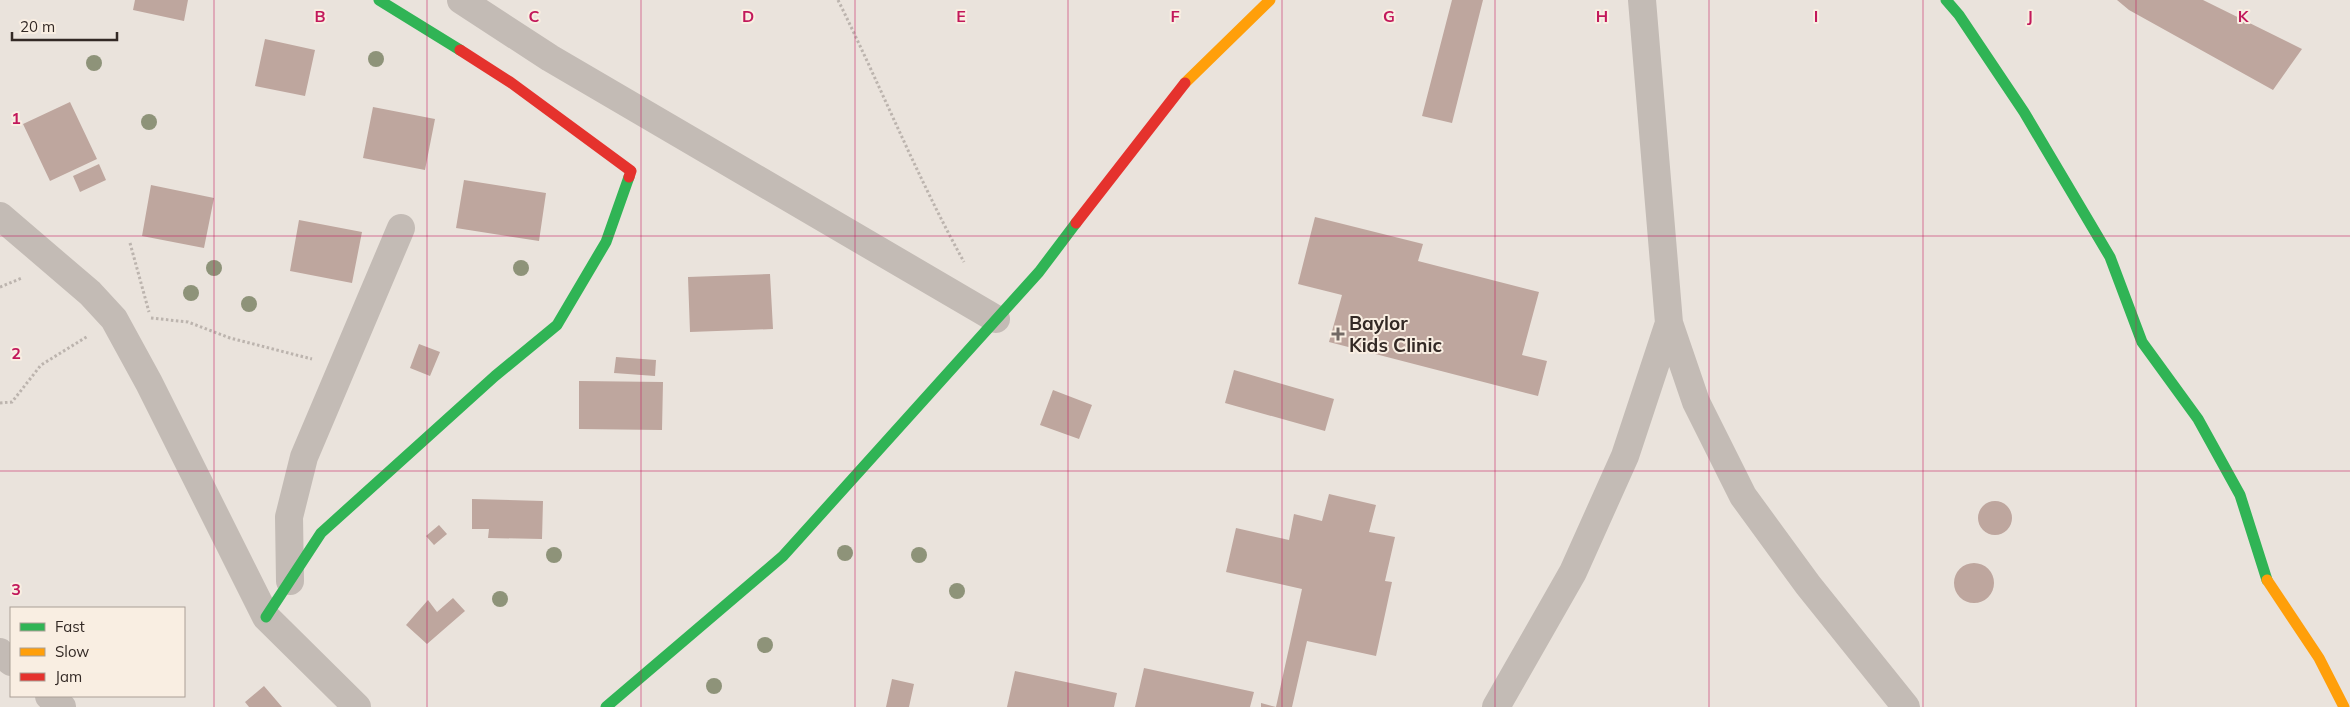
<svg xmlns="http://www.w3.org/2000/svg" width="2350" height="707" font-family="Mulish,sans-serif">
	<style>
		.building { fill: #bea69e }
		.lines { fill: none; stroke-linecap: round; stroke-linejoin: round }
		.path { stroke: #bcb4ae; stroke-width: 3; stroke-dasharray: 2.5 2.5; stroke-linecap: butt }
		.street { stroke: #c3bbb5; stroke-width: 28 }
		.fast { stroke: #30b455; stroke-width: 11 }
		.slow { stroke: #ff9f0a; stroke-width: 11 }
		.jam { stroke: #e5322d; stroke-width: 11 }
		.tree { fill: #8e9379 }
		.grid { fill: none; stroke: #c2185b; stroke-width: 1; stroke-opacity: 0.55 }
		.poi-dot { fill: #736a65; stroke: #f9eee2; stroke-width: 2 }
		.labels { text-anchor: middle; stroke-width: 4; stroke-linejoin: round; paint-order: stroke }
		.poi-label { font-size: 19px; font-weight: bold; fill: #332925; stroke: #f9eee2; text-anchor: start }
		.grid-label { font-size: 16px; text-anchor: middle; font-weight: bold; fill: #c2185b; stroke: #f9eee2; stroke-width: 4; stroke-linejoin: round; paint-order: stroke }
	</style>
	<rect width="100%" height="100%" fill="#eae3dc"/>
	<path class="building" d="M135 0H188L184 21 133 10Z
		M1452 0H1483L1452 123 1422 116Z
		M2117 0H2203L2302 49 2273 90 2129 10Z
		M265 39 315 50 305 96 255 86Z
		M70 102 97 159 50 181 23 124Z
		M373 107 435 119 425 170 363 158Z
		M99 164 106 180 80 192 73 176Z
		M464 180 546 193 539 241 456 228Z
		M151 185 214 198 204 248 142 236Z
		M1315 217 1423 244 1418 261 1539 292 1522 355 1547 361 1538 396 1329 342 1342 295 1298 284Z
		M299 220 362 232 352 283 290 271Z
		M770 274 773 329 690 332 688 277Z
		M419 344 440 352 430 376 410 368Z
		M616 357 656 360 655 376 614 373Z
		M1234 370 1334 399 1325 431 1225 403Z
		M579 381 663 382 662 430 579 429Z
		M1053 390 1092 405 1079 439 1040 425Z
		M1329 494 1376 505 1369 532 1395 537 1385 581 1392 582 1376 656 1307 641 1292 707H1261V703L1276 707 1302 589 1226 572 1236 528 1289 540 1294 514 1322 521Z
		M472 499 543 501 542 539 488 538 489 529H472Z
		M1978 518a17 17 0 1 1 34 0a17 17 0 1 1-34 0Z
		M439 525 447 534 434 545 426 536Z
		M1954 583a20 20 0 1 1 40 0a20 20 0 1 1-40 0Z
		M453 598 465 611 427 644 406 625 428 600 437 612Z
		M1144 668 1254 692 1250 707H1135Z
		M1015 671 1117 693 1114 707H1007Z
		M892 679 914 684 909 707H886Z
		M264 686 282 707H249L245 702Z"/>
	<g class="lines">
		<path class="path" d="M838 0C881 87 917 177 964 262
			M130 243 149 312
			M0 287 22 278
			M151 318 188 322 230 338 312 359
			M0 403 12 402 41 365 88 336"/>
		<path class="street" d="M461 0 550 58 996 319
			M0 216 90 293 114 319 149 383 266 617 357 707
			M1669 323 1696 402 1743 496 1808 585 1906 707
			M290 581 289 517 304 457 401 228
			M0 652 11 662
			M49 696 62 707
			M1496 707 1573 572 1625 456 1669 323 1642 0"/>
		<path class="fast" d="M379 0 460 50
			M1946 0 1959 15 2024 112 2110 257 2142 342 2198 419 2240 495 2267 580
			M266 617 321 533 495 376 557 325 606 242 629 177
			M606 707 783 556 1039 272 1076 223"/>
		<path class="slow" d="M1185 83 1270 0
			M2267 580 2319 658 2344 707"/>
		<path class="jam" d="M460 50 510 82 631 171 629 177
			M1076 223 1185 83"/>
	</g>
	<g class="tree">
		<circle cx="376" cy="59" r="8"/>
		<circle cx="94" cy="63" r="8"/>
		<circle cx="149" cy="122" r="8"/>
		<circle cx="214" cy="268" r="8"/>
		<circle cx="521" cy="268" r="8"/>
		<circle cx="191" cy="293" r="8"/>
		<circle cx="249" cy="304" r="8"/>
		<circle cx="845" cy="553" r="8"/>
		<circle cx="554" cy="555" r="8"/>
		<circle cx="919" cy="555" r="8"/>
		<circle cx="957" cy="591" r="8"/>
		<circle cx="500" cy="599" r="8"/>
		<circle cx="765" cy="645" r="8"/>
		<circle cx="714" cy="686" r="8"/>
	</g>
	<path class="grid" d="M214 0V707M427 0V707M641 0V707M855 0V707M1068 0V707M1282 0V707M1495 0V707M1709 0V707M1923 0V707M2136 0V707M0 236H2350M0 471H2350"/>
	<path class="poi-dot" d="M1335.5 326.5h5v5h5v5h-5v5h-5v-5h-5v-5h5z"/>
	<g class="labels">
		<g class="poi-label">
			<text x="1349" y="330">Baylor<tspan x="1349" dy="22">Kids Clinic</tspan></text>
		</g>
	</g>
	<g class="grid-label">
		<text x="320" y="22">B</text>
		<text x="534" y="22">C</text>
		<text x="748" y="22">D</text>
		<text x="961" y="22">E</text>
		<text x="1175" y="22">F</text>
		<text x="1389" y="22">G</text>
		<text x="1602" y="22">H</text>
		<text x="1816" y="22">I</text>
		<text x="2030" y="22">J</text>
		<text x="2243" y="22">K</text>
		<text x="16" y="124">1</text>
		<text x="16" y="359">2</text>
		<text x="16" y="595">3</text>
	</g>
	<rect x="10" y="607" width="175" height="90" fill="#f9eee2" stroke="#aa9f96"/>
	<rect x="20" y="623" width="25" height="8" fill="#30b455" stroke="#aa9f96"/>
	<text x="55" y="632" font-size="15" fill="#332925">Fast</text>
	<rect x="20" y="648" width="25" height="8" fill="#ff9f0a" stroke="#aa9f96"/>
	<text x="55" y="657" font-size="15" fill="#332925">Slow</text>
	<rect x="20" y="673" width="25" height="8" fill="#e5322d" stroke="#aa9f96"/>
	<text x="55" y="682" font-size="15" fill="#332925">Jam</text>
	<path d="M12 32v8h105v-8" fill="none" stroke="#332925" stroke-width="2.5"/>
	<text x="20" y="32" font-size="15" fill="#332925" stroke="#f9eee2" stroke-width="4" paint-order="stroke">20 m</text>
</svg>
